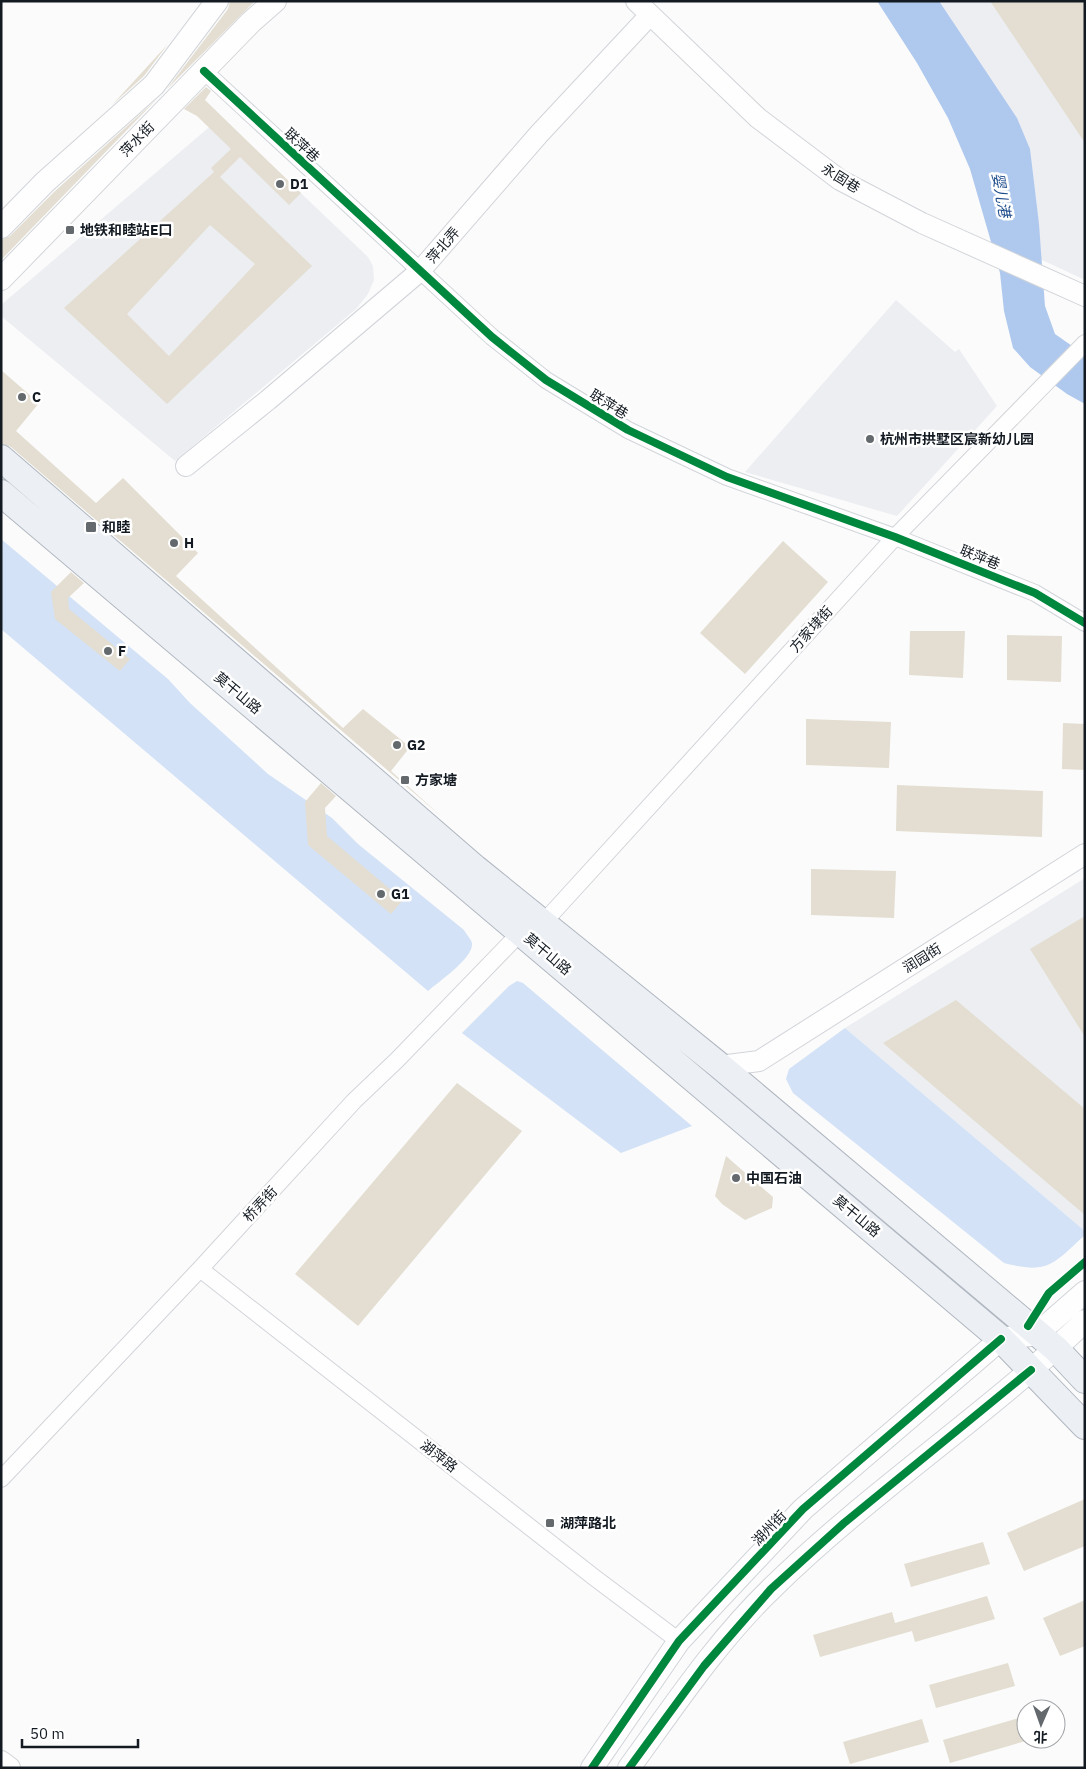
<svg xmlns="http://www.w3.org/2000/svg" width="1086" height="1769" font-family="'IBM Plex Sans','Noto Sans SC',sans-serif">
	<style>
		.built { fill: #eceef2 }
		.green { fill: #d3e2f6 }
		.water { fill: #afc9ee }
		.building { fill: #e3ded1; fill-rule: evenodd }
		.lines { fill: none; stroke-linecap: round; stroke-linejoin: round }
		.minor-casing { stroke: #d1d4d9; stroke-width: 18 }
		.tertiary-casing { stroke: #d1d4d9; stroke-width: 22 }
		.secondary-casing { stroke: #d1d4d9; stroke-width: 24 }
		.primary-casing { stroke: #b0b7c0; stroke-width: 28 }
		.minor { stroke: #fefefe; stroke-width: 16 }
		.tertiary { stroke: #fefefe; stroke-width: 20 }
		.secondary { stroke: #fefefe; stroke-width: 22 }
		.primary { stroke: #eceff4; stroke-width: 26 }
		.cycleway-casing { stroke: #fff; stroke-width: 11 }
		.cycleway { stroke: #00873e; stroke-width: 8 }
		.poi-dot { fill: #64696e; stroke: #fff; stroke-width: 2 }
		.labels { text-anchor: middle; stroke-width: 5; stroke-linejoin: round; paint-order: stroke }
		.street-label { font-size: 14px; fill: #131a22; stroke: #fff }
		.poi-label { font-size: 14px; font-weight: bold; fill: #131a22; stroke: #fff; text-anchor: start }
		.water-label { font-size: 15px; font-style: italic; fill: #204e8d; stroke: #fff }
	</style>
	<rect width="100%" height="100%" fill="#fbfbfb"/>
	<path class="built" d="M924 1H1085V280L1027 253Z
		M221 117 368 257 373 266 374 280 368 294 356 309 175 461 1 316V305Z
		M896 300 955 352 959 349 997 406 897 516 745 472Z
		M1085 878V1231L845 1028Z"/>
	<path class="green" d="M1 539 168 679 190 703 268 774 332 818 358 844 464 930C466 934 471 939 472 943 474 958 438 982 428 991L1 629Z
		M517 981 523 983 692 1126 621 1153 462 1033 509 986Z
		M845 1028 1085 1231V1235C1054 1263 1049 1275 1004 1263L793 1093 786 1079 789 1069Z"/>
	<path class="water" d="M877 1H939L1017 118 1030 149 1039 224 1045 306 1055 334 1085 355V404L1067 394 1030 367 1013 348 1004 311 1000 273 970 169 948 118 917 63Z"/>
	<path class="building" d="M230 1H255L167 89 228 9Z
		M990 1H1085V143Z
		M168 44 144 76 112 105Z
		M206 87 211 91 205 100 301 193 289 205 240 157 220 177 312 266 167 404 64 308 214 172 211 168 231 149 197 116 184 109ZM210 225 255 264 169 356 127 314Z
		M156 100 1 260V240L10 236 54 192Z
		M1 370 39 403 16 431 96 503 123 478 198 553 176 576 343 728 363 709 410 747 391 771 442 817 11 447 1 443Z
		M783 541 828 582 745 674 700 633Z
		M71 572 84 583 68 598 69 609 130 659 120 671 55 619 51 592Z
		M910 631H965L963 678 909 675Z
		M1007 635 1062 636 1061 682 1007 680Z
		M806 719 891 722 889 768 806 765Z
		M1063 723 1085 724V770L1062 769Z
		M321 783 336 796 325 808 327 836 403 900 391 914 308 845 305 802Z
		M897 785 1043 791 1042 837 896 831Z
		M811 869 896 871 894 918 811 915Z
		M1085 916V1037L1030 949Z
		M956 1000 1085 1109V1215L883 1043Z
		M457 1083 522 1131 358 1326 295 1274Z
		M726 1156 773 1197 772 1208 745 1220 722 1204 715 1196Z
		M1085 1499V1546L1024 1571 1007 1533Z
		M983 1542 990 1564 911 1587 904 1564Z
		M987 1596 995 1619 915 1642 912 1631 820 1657 813 1635 892 1612 895 1623Z
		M1085 1600V1646L1060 1656 1043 1618Z
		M1008 1663 1015 1686 936 1708 929 1685Z
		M1022 1717 1026 1739 1029 1740 950 1763 943 1740Z
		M922 1719 929 1742 850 1764 843 1742Z"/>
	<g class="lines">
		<g class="minor-casing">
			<path id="minor" d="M204 71 492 337 546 380 628 430 727 477 895 537 1035 593 1085 623
				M544 922 895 537 1085 343
				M200 1269 595 1578 679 1641
				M1 1479 200 1269 354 1101 397 1060 521 932"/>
		</g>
		<g class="tertiary-casing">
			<path id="tertiary" d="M636 1 758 118 840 180 922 223 1085 296
				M186 466 268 400 420 271 539 134 650 15
				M720 1066 759 1061 1085 854"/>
		</g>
		<g class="secondary-casing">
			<path id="secondary" d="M1 227 45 182 154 85 217 1
				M1 279 251 22 275 1
				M1 1762 9 1768
				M592 1768 679 1641 803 1509 1001 1339 1037 1334 1085 1292
				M629 1768C674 1706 717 1641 772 1588 870 1492 986 1416 1085 1321"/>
		</g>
		<g class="primary-casing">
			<path id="primary" d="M1 458 475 868 720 1066 1056 1349 1085 1380
				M1 493 1001 1339 1085 1426"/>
		</g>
		<use href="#minor" class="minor"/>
		<use href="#tertiary" class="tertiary"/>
		<use href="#secondary" class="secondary"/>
		<use href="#primary" class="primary"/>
		<g class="cycleway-casing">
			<path id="cycleway" d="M204 71 492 337 546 380 628 430 727 477 895 537 1035 593 1085 623
				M1028 1326 1049 1293 1085 1262
				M592 1768 679 1641 803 1509 1001 1339
				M629 1768 704 1666 771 1589 844 1523 1031 1370"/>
		</g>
		<use href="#cycleway" class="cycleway"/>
	</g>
	<g class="poi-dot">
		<circle cx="280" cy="184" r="5"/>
		<rect x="65" y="225" width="10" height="10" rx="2.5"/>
		<circle cx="22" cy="397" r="5"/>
		<circle cx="870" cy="439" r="5"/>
		<rect x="85" y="521" width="12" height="12" rx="2.5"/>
		<circle cx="174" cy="543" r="5"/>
		<circle cx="108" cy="651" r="5"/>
		<circle cx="397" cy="745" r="5"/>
		<rect x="400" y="775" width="10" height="10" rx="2.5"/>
		<circle cx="381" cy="894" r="5"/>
		<circle cx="736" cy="1178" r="5"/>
		<rect x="545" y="1518" width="10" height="10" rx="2.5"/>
	</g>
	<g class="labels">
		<g class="street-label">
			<text transform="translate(137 139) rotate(-46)" y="5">萍水街</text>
			<text transform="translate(302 145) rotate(43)" y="5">联萍巷</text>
			<text transform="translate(841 178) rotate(32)" y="5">永固巷</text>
			<text transform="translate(443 245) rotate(-49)" y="5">萍北弄</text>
			<text transform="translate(609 404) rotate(32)" y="5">联萍巷</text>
			<text transform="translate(980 557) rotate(22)" y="5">联萍巷</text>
			<text transform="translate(811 629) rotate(-48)" y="5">方家埭街</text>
			<text transform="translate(238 693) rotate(40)" y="5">莫干山路</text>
			<text transform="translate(548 954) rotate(40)" y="5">莫干山路</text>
			<text transform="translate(922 958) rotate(-32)" y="5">润园街</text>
			<text transform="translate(260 1204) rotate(-47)" y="5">桥弄街</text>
			<text transform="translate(857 1216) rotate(40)" y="5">莫干山路</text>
			<text transform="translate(439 1456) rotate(38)" y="5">湖萍路</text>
			<text transform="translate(769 1528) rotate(-46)" y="5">湖州街</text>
		</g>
		<g class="poi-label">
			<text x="290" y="189">D1</text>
			<text x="80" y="235">地铁和睦站E口</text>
			<text x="32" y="402">C</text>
			<text x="880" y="444">杭州市拱墅区宸新幼儿园</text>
			<text x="102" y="532">和睦</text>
			<text x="184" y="548">H</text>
			<text x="118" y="656">F</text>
			<text x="407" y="750">G2</text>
			<text x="415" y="785">方家塘</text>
			<text x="391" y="899">G1</text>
			<text x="746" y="1183">中国石油</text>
			<text x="560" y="1528">湖萍路北</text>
		</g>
		<g class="water-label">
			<text transform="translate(1001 195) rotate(80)" y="5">婴儿港</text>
		</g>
	</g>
	<rect width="1086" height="1769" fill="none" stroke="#131a22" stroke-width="5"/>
	<g transform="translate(1041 1724) rotate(182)"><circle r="24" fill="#ffffff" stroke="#a1a3a7"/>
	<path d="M0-4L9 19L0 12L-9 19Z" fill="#64696e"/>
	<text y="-8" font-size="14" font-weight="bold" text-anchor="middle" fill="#131a22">北</text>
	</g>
	<path d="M22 1739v8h116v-8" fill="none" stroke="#131a22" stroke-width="2.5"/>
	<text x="30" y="1739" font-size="15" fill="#131a22" stroke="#ffffff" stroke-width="4" paint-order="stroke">50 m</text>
</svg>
